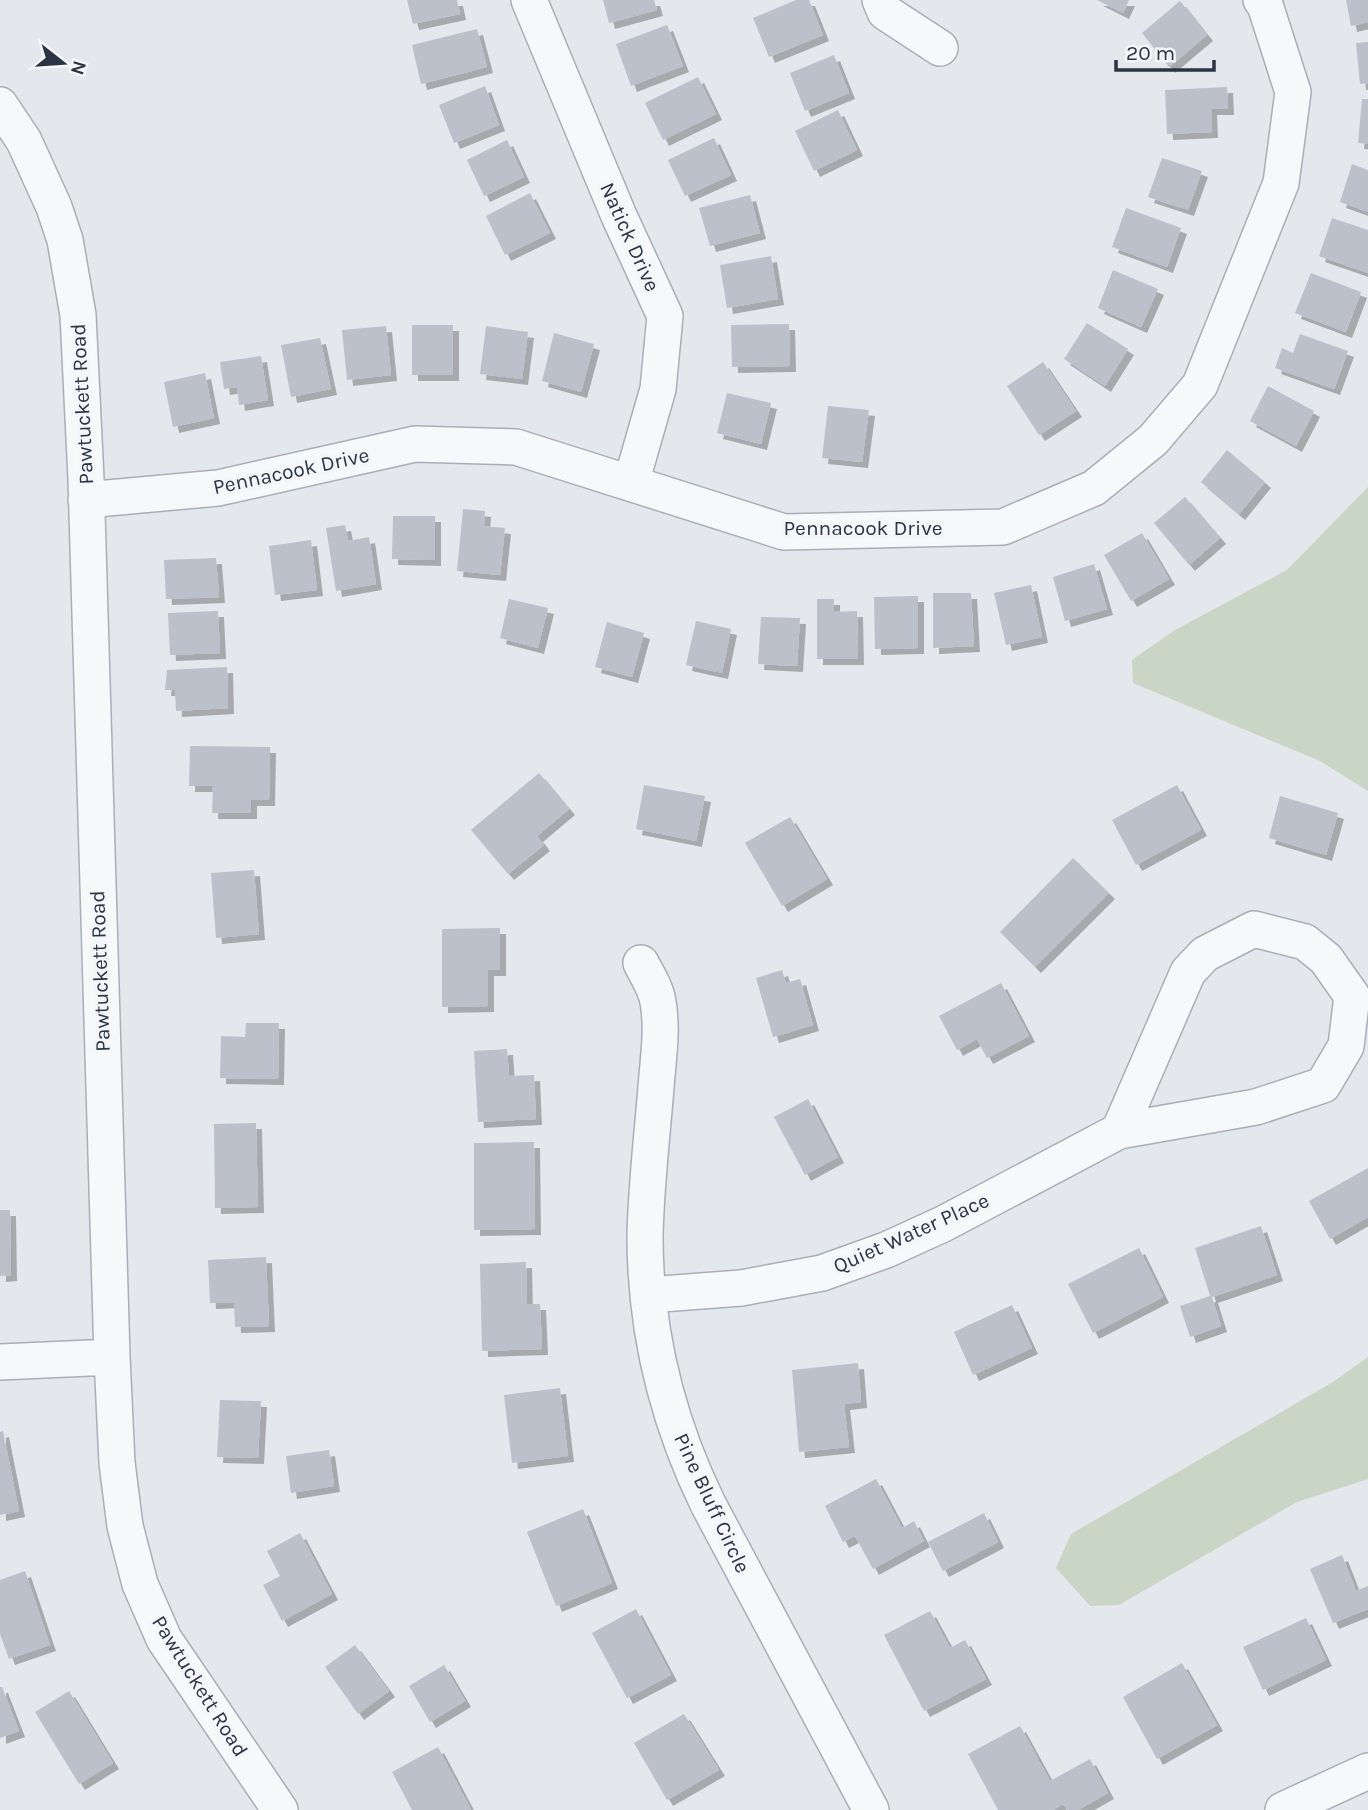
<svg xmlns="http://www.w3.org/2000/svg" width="1368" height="1810" font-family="Karla,sans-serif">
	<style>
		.green { fill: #c9d6c5 }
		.building { fill: #bbc0ca; filter: url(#shadow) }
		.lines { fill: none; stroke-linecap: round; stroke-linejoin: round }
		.street-casing { stroke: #a9aeb7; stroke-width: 38 }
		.street { stroke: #f7f8fa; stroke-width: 35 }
		.labels { text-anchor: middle; stroke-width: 7; stroke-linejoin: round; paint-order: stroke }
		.street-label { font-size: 21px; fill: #2b3445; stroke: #f4f6f9 }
	</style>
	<defs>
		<filter id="shadow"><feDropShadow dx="6" dy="6" stdDeviation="0" flood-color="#0004"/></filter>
	</defs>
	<rect width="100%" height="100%" fill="#e4e7ec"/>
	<path class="green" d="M1368 487V791L1320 761 1133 683 1132 660 1175 630 1287 570Z
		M1368 1357V1479L1297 1502 1119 1605 1090 1606 1056 1568 1071 1534 1333 1382Z"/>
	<path class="building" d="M407 0H457L460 14 413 24Z
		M603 0H654L657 10 609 23Z
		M796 0H809L823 35 769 57 753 18Z
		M1097 0H1129L1123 13Z
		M1346 0H1368V22L1351 26Z
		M1180 1 1207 35 1169 67 1142 33Z
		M667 25 683 66 631 86 616 44Z
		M477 29 487 67 421 84 412 45Z
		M1368 42V83L1360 84 1356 43Z
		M834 55 849 93 805 111 790 73Z
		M698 77 716 114 663 140 645 103Z
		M485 86 499 125 454 143 439 105Z
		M1227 87 1228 109H1211L1212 132 1167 134 1165 90Z
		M1362 99H1368V144L1358 143Z
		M838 110 857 150 814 171 795 131Z
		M714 138 731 175 685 196 668 160Z
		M507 140 524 177 484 196 467 160Z
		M1162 158 1202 171 1188 210 1148 197Z
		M1352 164 1368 170V212L1340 202Z
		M530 193 550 233 505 255 486 216Z
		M750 195 760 233 710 246 699 208Z
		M1126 208 1181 228 1167 267 1112 247Z
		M1332 218 1368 230V273L1319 256Z
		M771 256 778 299 727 308 720 265Z
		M1113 270 1158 289 1141 327 1098 308Z
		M1311 273 1361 292 1346 332 1295 313Z
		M1087 323 1128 349 1105 386 1064 359Z
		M789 324 790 366 732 367 731 325Z
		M412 325H453V375H412Z
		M386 326 391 375 347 380 342 330Z
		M486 326 528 332 522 379 480 374Z
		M554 333 594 344 581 392 542 381Z
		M1300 334 1348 351 1334 389 1275 368 1282 348 1293 353Z
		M320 338 331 389 291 397 281 345Z
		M261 356 268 400 239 405 237 387 224 389 220 362Z
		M1043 362 1076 411 1039 435 1007 386Z
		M205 373 214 418 173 427 164 382Z
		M1268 386 1314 411 1296 446 1250 421Z
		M727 393 771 403 761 444 717 433Z
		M828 406 869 410 862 462 822 458Z
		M1227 450 1265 482 1239 514 1201 482Z
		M1185 497 1220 538 1189 565 1154 523Z
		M463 509 485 511 484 526 505 528 500 575 457 571Z
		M393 516H435V560L392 559Z
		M345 525 348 541 369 537 376 584 336 591 326 528Z
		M1142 533 1169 579 1131 601 1104 555Z
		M311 540 317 590 275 595 269 546Z
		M216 558 219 597 166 599 164 560Z
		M1094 564 1107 609 1065 621 1053 577Z
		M1031 585 1042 637 1006 645 994 593Z
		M933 593H971L974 646 933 648Z
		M918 596V648L875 649 874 597Z
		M509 599 548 608 538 648 500 638Z
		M817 599H834V612L857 611 858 659H817Z
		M218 611 220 653 170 655 168 613Z
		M761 617 800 618 797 666 758 664Z
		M696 621 731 629 722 673 686 665Z
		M607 622 644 633 632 677 595 667Z
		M227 667 228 708 176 711 175 690H165L167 670Z
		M190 746 270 747 269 800H251V813H212L213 786H189Z
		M539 773 569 809 537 836 544 845 508 874 471 830Z
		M644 785 705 796 696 841 636 829Z
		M1177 785 1201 830 1136 865 1112 820Z
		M1280 796 1338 813 1326 855 1269 838Z
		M790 817 827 879 782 906 745 843Z
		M1073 858 1109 893 1035 967 1000 932Z
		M254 870 259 934 216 938 211 873Z
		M500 928V970H488V1006L442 1007V929Z
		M782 970 786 983 800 979 813 1025 773 1037 756 978Z
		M1001 983 1029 1036 987 1058 977 1039 957 1050 939 1016Z
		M246 1023H279L278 1079 220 1078 221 1036 245 1037Z
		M507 1049 509 1076 534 1075 536 1119 478 1122 474 1051Z
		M808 1099 838 1157 805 1175 774 1117Z
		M256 1123 258 1207 215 1208 214 1124Z
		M534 1142 535 1229 474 1230V1143Z
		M1368 1168V1217L1330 1239 1309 1201Z
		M0 1210H10L11 1275 0 1276Z
		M1261 1226 1277 1275 1212 1297 1221 1326 1190 1337 1180 1306 1210 1296 1195 1248Z
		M1139 1248 1163 1297 1093 1333 1068 1284Z
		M266 1257 269 1326 235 1327 234 1302 210 1303 208 1260Z
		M526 1262 527 1304H540L542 1349 482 1351 480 1264Z
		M1012 1305 1032 1348 973 1375 954 1332Z
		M858 1363 861 1402 844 1404 849 1447 799 1452 792 1370Z
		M560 1388 568 1456 512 1463 504 1395Z
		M220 1400 261 1401 258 1458 217 1457Z
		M3 1431 19 1511 0 1515V1432Z
		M329 1450 334 1486 291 1493 286 1456Z
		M876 1479 902 1528 914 1521 924 1541 873 1569 855 1536 843 1542 825 1506Z
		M583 1509 612 1583 556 1606 527 1532Z
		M984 1513 998 1542 943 1571 928 1542Z
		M300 1533 332 1594 282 1621 263 1585 280 1576 267 1551Z
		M1342 1555 1356 1591 1368 1586V1609L1333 1623 1310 1569Z
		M25 1571 50 1645 9 1659 0 1634V1580Z
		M636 1609 671 1675 627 1698 592 1633Z
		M930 1611 950 1648 965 1640 986 1679 924 1711 884 1635Z
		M1306 1618 1326 1660 1263 1690 1243 1647Z
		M355 1645 389 1691 358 1714 325 1667Z
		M1182 1663 1217 1725 1157 1759 1123 1697Z
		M444 1665 465 1701 430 1722 409 1686Z
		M0 1687H2L19 1731 0 1738Z
		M69 1691 113 1763 79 1784 35 1712Z
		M684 1714 719 1770 667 1800 634 1743Z
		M1020 1726 1050 1781 1090 1759 1108 1793 1078 1810H1067L1063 1804 1053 1810H998L968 1754Z
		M438 1747 471 1810H412L392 1772Z"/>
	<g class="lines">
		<g class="street-casing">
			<path id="street" d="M529 0 619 216 665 316 658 389 631 483
				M880 0 885 12 940 48
				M0 105 24 141 54 207 65 240 78 315 86 479 112 1357 117 1463 125 1526 140 1584 164 1639 280 1810
				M86 500 218 488 415 444 516 447 784 532 1003 527 1094 488 1153 440 1200 385 1281 183 1293 92 1265 5 1261 0
				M641 963C647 975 656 988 658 1002 663 1030 658 1060 656 1087 652 1137 646 1187 645 1236 645 1330 667 1420 708 1504L871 1810
				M648 1295 741 1288 822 1273 886 1250 943 1224 1119 1131 1256 1107 1323 1085 1346 1046 1352 996 1326 959 1305 942 1254 929 1205 954 1188 972 1119 1131
				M0 1362 112 1357
				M1283 1810 1368 1771"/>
		</g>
		<use href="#street" class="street"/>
	</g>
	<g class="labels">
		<g class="street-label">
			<text transform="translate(630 237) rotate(66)" y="7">Natick Drive</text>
			<text transform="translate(82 404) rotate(-93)" y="7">Pawtuckett Road</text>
			<text transform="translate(291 471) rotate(-12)" y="7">Pennacook Drive</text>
			<text x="863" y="535">Pennacook Drive</text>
			<text transform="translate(100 971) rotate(-92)" y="7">Pawtuckett Road</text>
			<text transform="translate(911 1233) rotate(-24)" y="7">Quiet Water Place</text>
			<text transform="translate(712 1503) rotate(65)" y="7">Pine Bluff Circle</text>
			<text transform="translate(200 1686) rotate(58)" y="7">Pawtuckett Road</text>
		</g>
	</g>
	<g transform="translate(63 63) rotate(107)" stroke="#f4f6f9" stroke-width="5" paint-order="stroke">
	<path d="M0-5L12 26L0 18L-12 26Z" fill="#2b3445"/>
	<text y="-10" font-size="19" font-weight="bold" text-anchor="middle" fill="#2b3445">N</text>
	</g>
	<path d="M1116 60v10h98v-10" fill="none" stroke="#2b3445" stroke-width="3.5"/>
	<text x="1126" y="60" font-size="21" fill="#2b3445" stroke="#f4f6f9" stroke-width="5" paint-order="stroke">20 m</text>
</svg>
